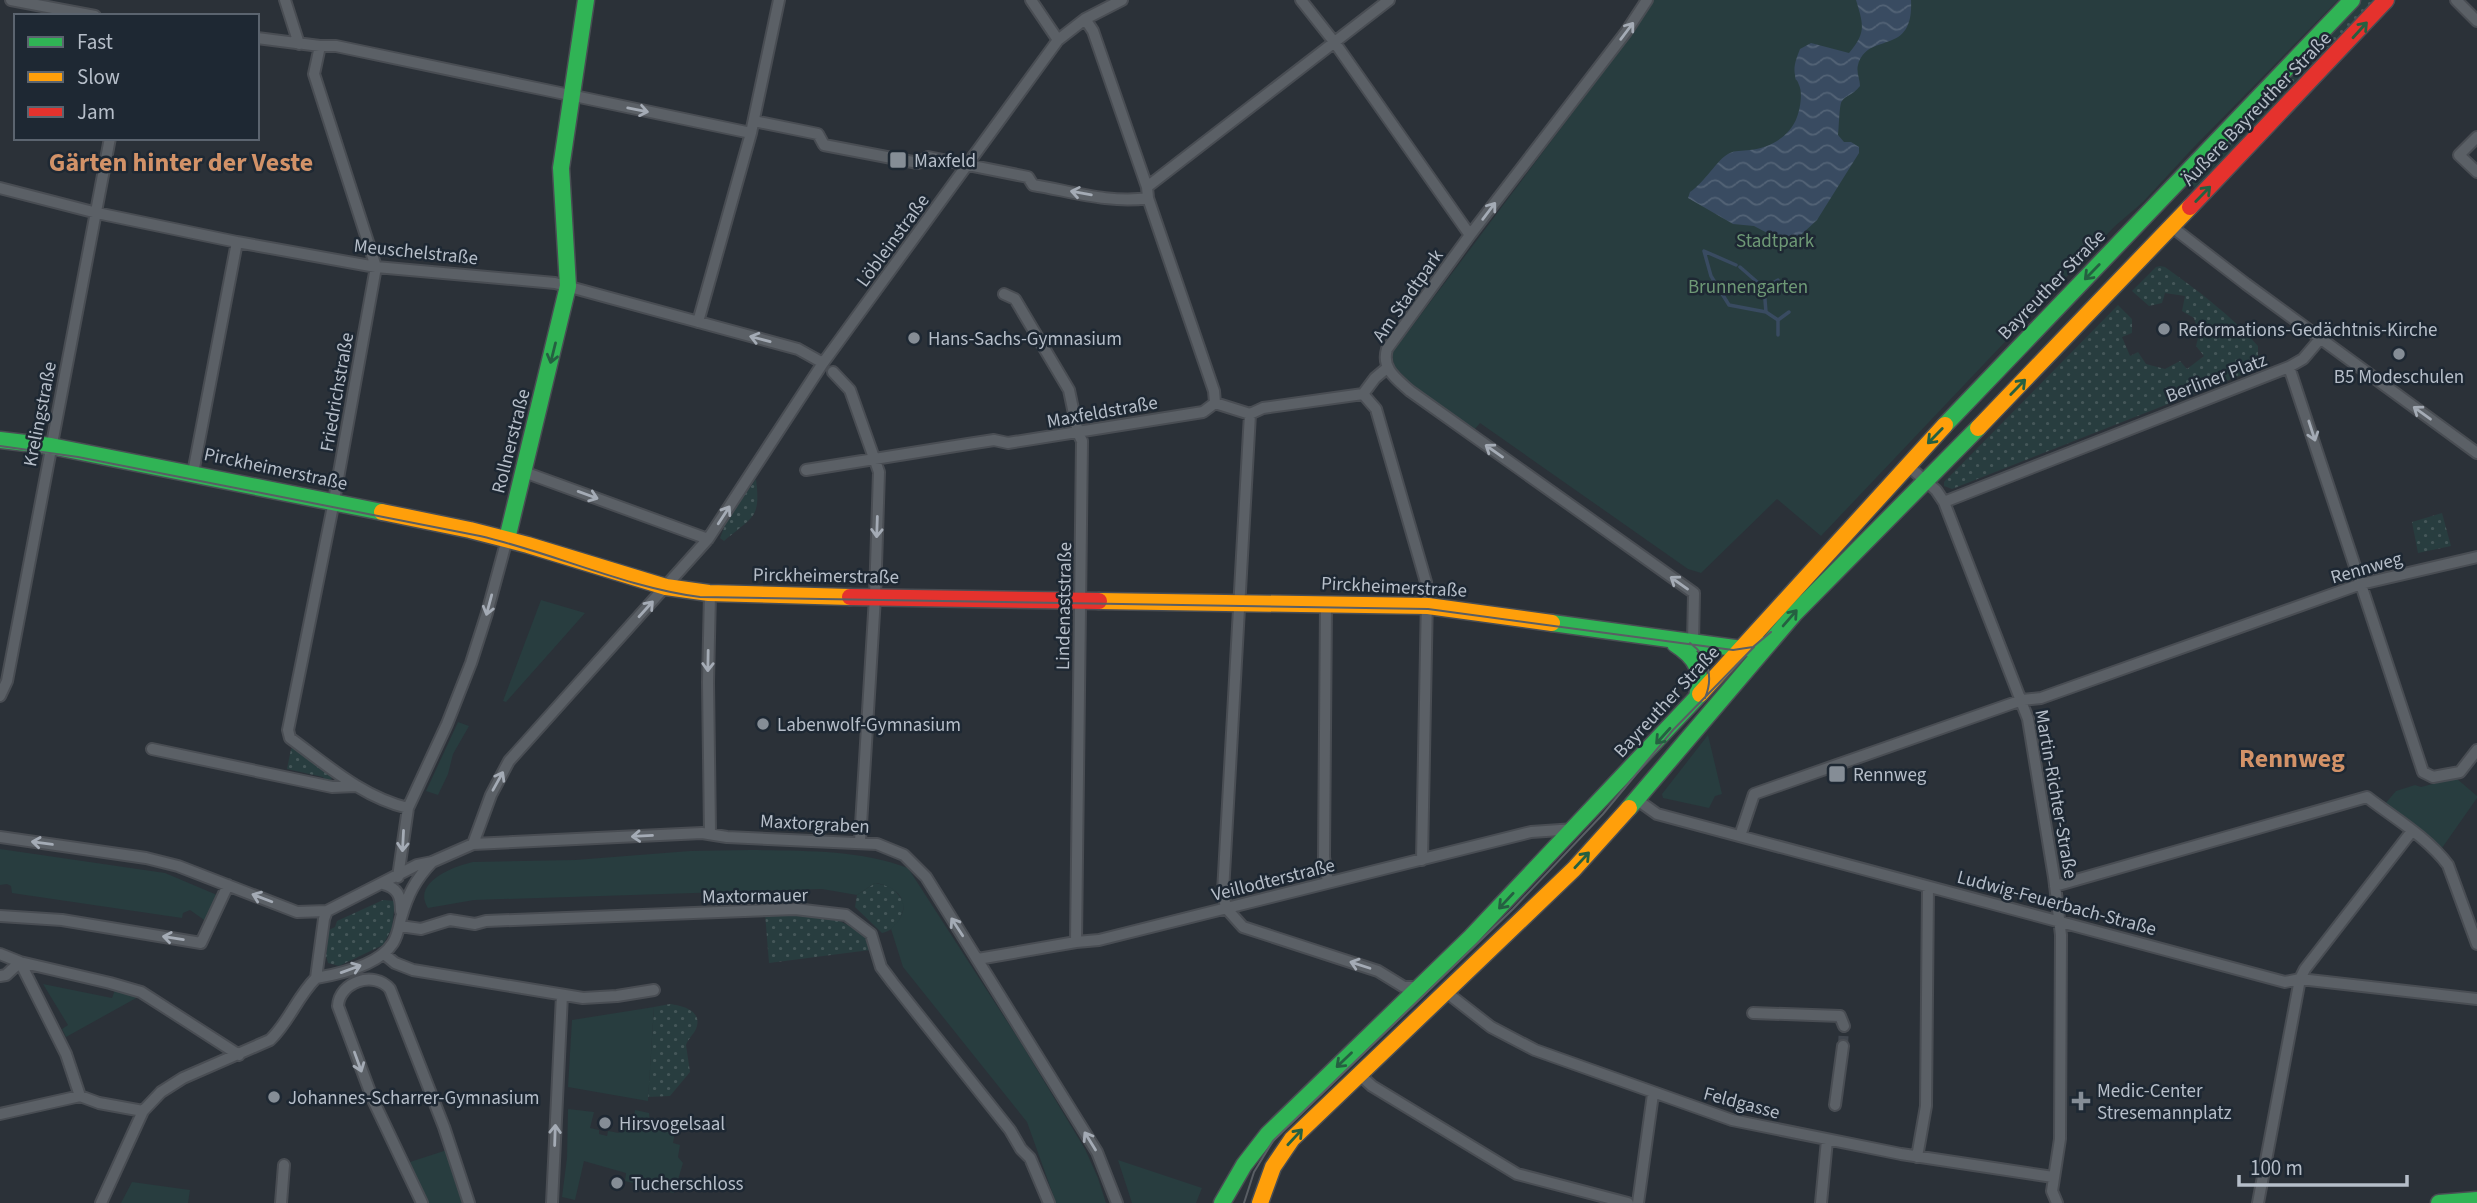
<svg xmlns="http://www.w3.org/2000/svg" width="2477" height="1203" font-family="'Source Sans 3',sans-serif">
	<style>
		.grass { fill: url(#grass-dots) }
		.green { fill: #283d3f }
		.water { fill: url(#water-waves) }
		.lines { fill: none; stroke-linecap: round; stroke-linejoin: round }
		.stream { stroke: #394b61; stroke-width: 3.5 }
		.street-tunnel { stroke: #40464e; stroke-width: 10; stroke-dasharray: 10 5; stroke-linecap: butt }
		.street-casing { stroke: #494d53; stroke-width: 14 }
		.fast-casing { stroke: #494d53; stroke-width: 19 }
		.slow-casing { stroke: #494d53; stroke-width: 19 }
		.jam-casing { stroke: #494d53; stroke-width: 19 }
		.street { stroke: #5b6066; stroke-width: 10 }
		.fast { stroke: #30b455; stroke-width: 16 }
		.slow { stroke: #ff9f0a; stroke-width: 16 }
		.jam { stroke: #e5322d; stroke-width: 16 }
		.tram { stroke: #595e64; stroke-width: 2 }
		.oneway { stroke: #256041 }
		.oneway2 { stroke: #a4abb5 }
		.poi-dot { fill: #858d96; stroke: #1e2833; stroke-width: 2.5 }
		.labels { text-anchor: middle; stroke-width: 5; stroke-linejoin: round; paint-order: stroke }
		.street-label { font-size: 19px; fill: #b6bec9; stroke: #1e2833 }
		.poi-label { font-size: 19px; fill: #b6bec9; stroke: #1e2833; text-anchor: start }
		.park-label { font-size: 19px; fill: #6e9976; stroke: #1e2833 }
		.district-label { font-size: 26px; font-weight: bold; fill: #d29268; stroke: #1e2833 }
	</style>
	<defs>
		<pattern id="grass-dots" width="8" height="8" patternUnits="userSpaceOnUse" patternTransform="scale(1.75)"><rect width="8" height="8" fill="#283d3f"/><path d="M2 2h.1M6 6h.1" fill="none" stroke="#455759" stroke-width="1.8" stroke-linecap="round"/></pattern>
		<pattern id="water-waves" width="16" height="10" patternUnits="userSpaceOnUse" patternTransform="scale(1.75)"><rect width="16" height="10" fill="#394b61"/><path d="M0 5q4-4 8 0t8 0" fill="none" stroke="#536376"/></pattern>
	</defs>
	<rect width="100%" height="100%" fill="#2b3138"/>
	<path class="grass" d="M2361 0H2378L2198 191 2187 180Z
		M2160 266 2165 267C2198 291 2231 315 2258 346V359L2252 371 1952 489 1944 486V482L2118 305 2132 319V333L2122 337 2130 356 2138 352 2146 364 2165 369 2180 361 2187 369 2204 356 2196 346 2199 334 2194 318 2182 311 2185 296 2165 293 2162 303 2149 306 2132 291 2156 267Z
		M756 479C761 519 753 516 724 541L720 538 727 520Z
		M2442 513 2451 546 2418 553 2412 522Z
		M294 747 332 775 331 781 325 780 323 777 287 769 291 749Z
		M875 883 892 887 904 902C903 917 898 929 882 933L855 907 857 895Z
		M383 900 395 901 392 928 383 945 339 966 328 963 326 956 329 930 335 927 337 921Z
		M786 912 831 916 867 936 870 950 769 963 765 913Z
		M670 1004C684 1006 703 1011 696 1029 693 1035 688 1039 686 1045L690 1072 670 1096 648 1097 654 1007Z"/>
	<path class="green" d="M1650 0H2338L2192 149 2143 202 2115 226 2055 289 1821 536 1777 499 1701 573 1688 569 1480 423 1475 429 1418 391 1394 366 1392 353 1637 27Z
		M541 600 585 613 506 702 503 701Z
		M458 722 469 726 453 754 448 774 438 795 426 791Z
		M1708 735 1722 794 1715 796 1709 808 1663 798 1662 794Z
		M2456 778 2477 796V798L2442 848 2385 804 2396 791 2415 785 2421 787Z
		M0 849 165 873 217 895 207 922 190 910 183 913 182 918 12 893 11 886 7 884 0 885Z
		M750 850C802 851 858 849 908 868L1021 1043 1085 1149 1098 1178 1106 1203H1056L1027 1122 903 967 891 929C914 909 903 887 875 883L857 895 822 889 474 900 428 908C411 882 455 866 473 862L575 860 690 851Z
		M43 984 112 998 115 990 138 997 66 1037 62 1029 68 1025Z
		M654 1007 648 1101 568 1087 572 1020Z
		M568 1109 594 1112 590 1128 599 1130V1134L607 1136 608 1131 619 1133 621 1118 633 1121 635 1110 649 1113 651 1129 675 1133 673 1143 680 1145 678 1157 683 1163 674 1193 625 1181 626 1173 584 1161 575 1200 562 1197 567 1158Z
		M447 1150 464 1203H427L410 1162Z
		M1118 1160 1202 1188 1196 1203H1132Z
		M132 1182 190 1190 188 1203H121Z"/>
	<path class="water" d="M1856 0H1911C1914 58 1868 30 1858 65 1856 72 1860 79 1860 86 1852 96 1846 95 1842 101 1839 104 1839 129 1838 135L1844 142H1851L1859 147V153L1817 220 1790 245 1754 226 1733 224 1688 198 1690 192C1704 183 1718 159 1728 154 1735 150 1742 151 1750 150 1769 148 1790 137 1797 117 1800 109 1803 93 1799 85 1796 76 1796 84 1795 75 1793 66 1797 57 1800 49L1811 43 1849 53C1867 32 1863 24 1856 0Z"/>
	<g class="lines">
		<path class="stream" d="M1736 265 1704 251 1711 276 1729 305 1766 312 1778 320
			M1740 267 1764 288 1766 312
			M1764 288 1778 280
			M1778 320V335
			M1778 320 1789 312"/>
		<path class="street-tunnel" d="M1843 1046 1844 1026"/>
		<g class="street-casing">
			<path id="street" d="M11 0 95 16
				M285 0 299 44
				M1031 0 1058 40
				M1301 0 1335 43 1470 235
				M1647 0 1626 32 1470 235 1387 349C1381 369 1397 379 1410 391L1694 593 1693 643
				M2456 0 2477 21
				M1085 19 1093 31 1147 187 1148 198 1214 391 1215 403
				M257 38 320 46H336C475 74 612 105 751 133
				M320 46 314 74 376 267 333 506 288 730 290 738C327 765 362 797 408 808
				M754 121 818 134 824 145 918 163 928 157 1028 177 1033 185C1070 191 1111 204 1148 198
				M2477 137 2459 155 2477 172
				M1147 187 1389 0
				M0 188 97 213 237 242 376 267 555 283 798 349 823 363
				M2172 227 2246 284 2477 453
				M1004 294 1015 299 1069 390 1078 433 1082 441 1076 942
				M698 322 751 133 779 0
				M2289 367 2423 772 2433 777 2460 772 2477 750
				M833 372 850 390 879 472 875 597 860 841
				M1363 394 1376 409 1426 582 1427 596 1422 860
				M1907 465 1936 490 1944 502 2028 719 2054 877 2061 935 2060 1139 2052 1191 2057 1203
				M806 470 968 444 994 440 1008 443 1203 412 1215 403 1250 414 1263 408 1363 394 1375 378 1387 368
				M524 472 708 539
				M193 473 237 242
				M1944 502 2289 367 2303 359 2320 339
				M1326 604 1324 857 1328 882
				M0 696 7 681 110 138
				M152 749 332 787 356 786
				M1636 799 1657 814 2285 982 2300 979 2477 999
				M710 833 708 682 710 593
				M1740 836 1754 794 2022 700 2041 698 2361 584 2477 557
				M0 837 146 858 178 866 297 912 327 911 417 865 432 862 473 844 702 833 727 837 877 844 904 855 926 877 1097 1152 1117 1203
				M473 844 491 795 509 761 708 539 823 363 1058 40 1085 19 1122 0
				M398 877 408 808 447 724 471 663 487 613 507 539
				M383 884C398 888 401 896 401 911
				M2055 886 2367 797C2394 818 2427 837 2448 865L2477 944
				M1226 908 1223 892 1250 414
				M1226 908 1243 927 1378 971 1404 987H1420
				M0 916 62 920 201 943 228 885
				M400 926 421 929 450 920 475 924 486 921 795 909 846 915 871 934 881 967 893 983 1010 1130 1021 1149 1030 1158 1049 1203
				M0 954 20 962 6 975 0 976
				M384 954 395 963 413 970 583 998 617 996 654 990
				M978 959 1076 942 1099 940 1531 832 1575 829
				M316 978C340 974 379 965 393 943 398 935 399 926 401 918 408 894 415 880 432 862
				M316 978 324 919 327 911
				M1446 992 1491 1027 1535 1050 1732 1120 1901 1154 2053 1177
				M1753 1013 1840 1016 1844 1026
				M1359 1074 1372 1086 1517 1174 1628 1203
				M80 1096 66 1054 20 962 110 983 141 992 239 1055
				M1835 1105 1843 1046
				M0 1114 80 1096 99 1103 143 1111
				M1917 1157 1926 1106 1928 887
				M101 1203 143 1111 161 1092 183 1078 270 1040C289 1022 297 997 316 978
				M281 1203 284 1165
				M422 1203 373 1100 338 1006C339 982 374 970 390 989L444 1127 469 1203
				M552 1203 562 995
				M1638 1203 1653 1094
				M1821 1203 1827 1140
				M2258 1203 2300 979 2305 969 2412 831"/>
		</g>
		<g class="fast-casing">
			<path id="fast" d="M1945 425 2352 0
				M0 440 51 446 382 512
				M507 539 568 286 561 168 586 0
				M1552 623 1742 649 1768 644
				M1675 644C1697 658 1703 671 1697 697
				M1629 808 1795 613 1978 428
				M1222 1203 1244 1165 1268 1134 1471 937 1700 694
				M2439 1203 2477 1200"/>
		</g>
		<g class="slow-casing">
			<path id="slow" d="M1978 428 2190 207
				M382 512 470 530 528 545 666 587 709 593 850 597
				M1099 601 1428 606 1552 623
				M1700 694 1945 425
				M1260 1203 1273 1167 1292 1139 1574 869 1629 808"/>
		</g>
		<g class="jam-casing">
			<path id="jam" d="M2190 207 2386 0
				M850 597 1099 601"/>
		</g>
		<use href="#street" class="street"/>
		<use href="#fast" class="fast"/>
		<use href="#slow" class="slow"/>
		<use href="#jam" class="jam"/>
		<path class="tram" d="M0 446 78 457 480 536C553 553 625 587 700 597L1428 609 1733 650 1753 647 1771 632
			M1690 643C1708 656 1714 677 1705 698
			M1244 1203 1254 1172 1273 1141 1513 909 1603 814 1673 730 1754 647"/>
	</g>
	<defs><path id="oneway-shaft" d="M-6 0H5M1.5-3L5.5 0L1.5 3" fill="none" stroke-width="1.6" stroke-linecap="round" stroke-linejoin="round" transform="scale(1.75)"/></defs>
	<g class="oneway">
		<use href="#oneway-shaft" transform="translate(2360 30) rotate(-48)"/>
		<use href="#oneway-shaft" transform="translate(2203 194) rotate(-46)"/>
		<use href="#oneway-shaft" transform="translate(2092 272) rotate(134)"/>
		<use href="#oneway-shaft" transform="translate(553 353) rotate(104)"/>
		<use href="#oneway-shaft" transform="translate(2018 387) rotate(-46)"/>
		<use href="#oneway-shaft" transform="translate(1935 436) rotate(134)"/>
		<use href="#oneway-shaft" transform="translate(1790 618) rotate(-49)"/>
		<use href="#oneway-shaft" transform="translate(1663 736) rotate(132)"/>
		<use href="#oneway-shaft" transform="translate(1582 860) rotate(-47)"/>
		<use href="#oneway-shaft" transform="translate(1506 901) rotate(133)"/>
		<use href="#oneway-shaft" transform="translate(1344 1060) rotate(136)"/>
		<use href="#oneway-shaft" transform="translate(1295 1137) rotate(-47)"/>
	</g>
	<g class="oneway2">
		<use href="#oneway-shaft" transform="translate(1627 31) rotate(-53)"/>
		<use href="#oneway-shaft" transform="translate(638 110) rotate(11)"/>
		<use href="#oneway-shaft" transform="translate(1081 193) rotate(-170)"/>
		<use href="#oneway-shaft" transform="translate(1489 211) rotate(-53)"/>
		<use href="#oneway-shaft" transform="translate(760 339) rotate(-165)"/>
		<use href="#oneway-shaft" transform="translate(2422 413) rotate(-144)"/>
		<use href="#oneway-shaft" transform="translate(2312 431) rotate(72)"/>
		<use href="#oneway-shaft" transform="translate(1494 451) rotate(-145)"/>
		<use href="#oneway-shaft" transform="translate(588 495) rotate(20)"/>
		<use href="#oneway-shaft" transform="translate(724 515) rotate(-57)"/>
		<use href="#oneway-shaft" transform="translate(877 527) rotate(92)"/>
		<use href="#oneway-shaft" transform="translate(1679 583) rotate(-145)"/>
		<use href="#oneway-shaft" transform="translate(489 605) rotate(105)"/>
		<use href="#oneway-shaft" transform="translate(646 609) rotate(-48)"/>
		<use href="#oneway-shaft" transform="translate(708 661) rotate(91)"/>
		<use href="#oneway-shaft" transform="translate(498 781) rotate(-61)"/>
		<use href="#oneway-shaft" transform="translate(642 836) rotate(177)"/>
		<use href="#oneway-shaft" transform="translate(403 841) rotate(93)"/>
		<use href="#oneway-shaft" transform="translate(42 843) rotate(-172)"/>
		<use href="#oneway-shaft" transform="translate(262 898) rotate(-159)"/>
		<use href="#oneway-shaft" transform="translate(957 927) rotate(-123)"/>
		<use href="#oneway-shaft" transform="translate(173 938) rotate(-171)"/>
		<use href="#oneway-shaft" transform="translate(1360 965) rotate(-162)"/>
		<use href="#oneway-shaft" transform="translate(351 969) rotate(-20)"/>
		<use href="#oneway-shaft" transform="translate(358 1062) rotate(70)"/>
		<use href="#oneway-shaft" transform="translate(555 1135) rotate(-88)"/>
		<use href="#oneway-shaft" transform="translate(1090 1141) rotate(-122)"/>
	</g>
	<g class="poi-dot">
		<rect x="889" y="151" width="18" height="18" rx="3.5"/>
		<circle cx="2164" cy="329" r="7"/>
		<circle cx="914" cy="338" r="7"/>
		<circle cx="2399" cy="354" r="7"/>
		<circle cx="763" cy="724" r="7"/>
		<rect x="1828" y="765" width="18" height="18" rx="3.5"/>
		<circle cx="274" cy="1097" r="7"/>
		<path d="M2077.5 1090.5h7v7h7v7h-7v7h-7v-7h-7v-7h7z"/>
		<circle cx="605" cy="1123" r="7"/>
		<circle cx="617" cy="1183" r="7"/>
	</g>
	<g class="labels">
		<g class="street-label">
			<text transform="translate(2256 108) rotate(-46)" y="7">Äußere Bayreuther Straße</text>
			<text transform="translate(892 240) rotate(-54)" y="7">Löbleinstraße</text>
			<text transform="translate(416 251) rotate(6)" y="7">Meuschelstraße</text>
			<text transform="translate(2051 284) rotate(-46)" y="7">Bayreuther Straße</text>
			<text transform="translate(1407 295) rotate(-55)" y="7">Am Stadtpark</text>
			<text transform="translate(2216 377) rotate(-21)" y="7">Berliner Platz</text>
			<text transform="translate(336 392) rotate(-80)" y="7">Friedrichstraße</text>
			<text transform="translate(1102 411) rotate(-10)" y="7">Maxfeldstraße</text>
			<text transform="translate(39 414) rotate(-79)" y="7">Krelingstraße</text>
			<text transform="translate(510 441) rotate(-76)" y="7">Rollnerstraße</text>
			<text transform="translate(276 468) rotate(12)" y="7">Pirckheimerstraße</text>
			<text transform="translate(2366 567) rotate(-16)" y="7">Rennweg</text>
			<text transform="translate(826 575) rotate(1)" y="7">Pirckheimerstraße</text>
			<text transform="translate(1394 586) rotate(3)" y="7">Pirckheimerstraße</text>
			<text transform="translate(1063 606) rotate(-89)" y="7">Lindenaststraße</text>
			<text transform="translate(1666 701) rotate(-47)" y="7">Bayreuther Straße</text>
			<text transform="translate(2057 794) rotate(80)" y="7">Martin-Richter-Straße</text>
			<text transform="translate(815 823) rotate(3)" y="7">Maxtorgraben</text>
			<text transform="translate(1273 879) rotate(-14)" y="7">Veillodterstraße</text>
			<text transform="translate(755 895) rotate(-1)" y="7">Maxtormauer</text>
			<text transform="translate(2057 902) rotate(15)" y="7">Ludwig-Feuerbach-Straße</text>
			<text transform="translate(1742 1102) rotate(15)" y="7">Feldgasse</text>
		</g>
		<g class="poi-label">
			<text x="914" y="167">Maxfeld</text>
			<text x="2178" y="336">Reformations-Gedächtnis-Kirche</text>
			<text x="928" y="345">Hans-Sachs-Gymnasium</text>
			<text x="2399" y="383" text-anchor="middle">B5 Modeschulen</text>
			<text x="777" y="731">Labenwolf-Gymnasium</text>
			<text x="1853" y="781">Rennweg</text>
			<text x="2097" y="1097">Medic-Center<tspan x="2097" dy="22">Stresemannplatz</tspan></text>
			<text x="288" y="1104">Johannes-Scharrer-Gymnasium</text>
			<text x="619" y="1130">Hirsvogelsaal</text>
			<text x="631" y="1190">Tucherschloss</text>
		</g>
		<g class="park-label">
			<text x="1775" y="247">Stadtpark</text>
			<text x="1748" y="293">Brunnengarten</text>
		</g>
		<g class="district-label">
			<text x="181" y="171">Gärten hinter der Veste</text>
			<text x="2292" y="767">Rennweg</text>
		</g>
	</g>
	<rect x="14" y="14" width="245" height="126" fill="#1e2833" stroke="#5b646f" stroke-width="2"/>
	<rect x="28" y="37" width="35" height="10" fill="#30b455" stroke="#5b646f" stroke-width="2"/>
	<text x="77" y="49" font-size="21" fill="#b6bec9">Fast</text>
	<rect x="28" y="72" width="35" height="10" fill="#ff9f0a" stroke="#5b646f" stroke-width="2"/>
	<text x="77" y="84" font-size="21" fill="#b6bec9">Slow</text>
	<rect x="28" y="107" width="35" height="10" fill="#e5322d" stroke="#5b646f" stroke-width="2"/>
	<text x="77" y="119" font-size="21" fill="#b6bec9">Jam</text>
	<path d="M2239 1175v10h168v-10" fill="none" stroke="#b6bec9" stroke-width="3.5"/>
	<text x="2250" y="1175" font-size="21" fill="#b6bec9" stroke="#1e2833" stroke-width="5" paint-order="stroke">100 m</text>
</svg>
